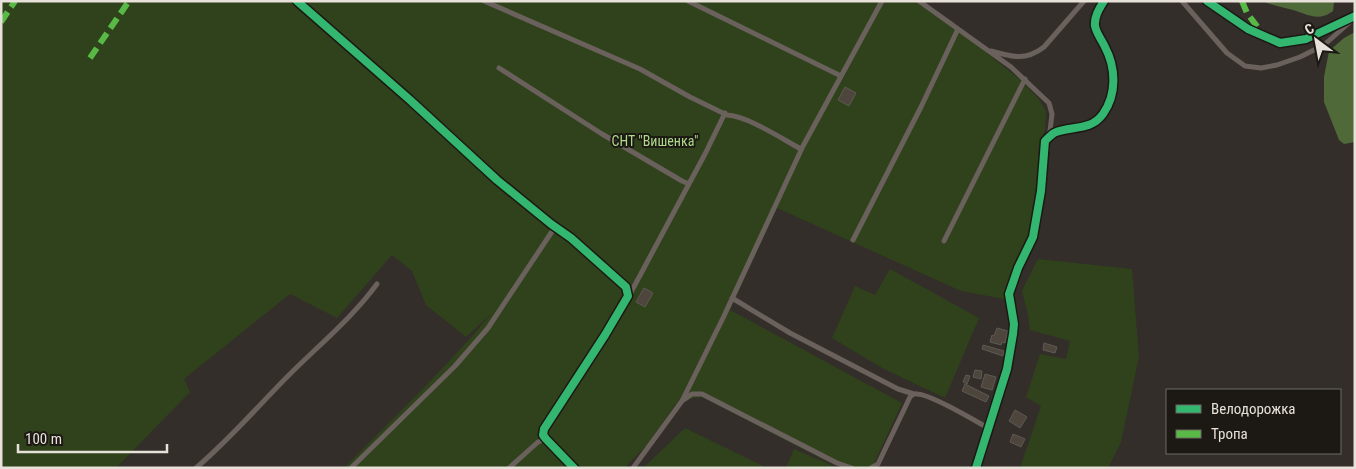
<svg xmlns="http://www.w3.org/2000/svg" width="1356" height="469" font-family="'Roboto Condensed',sans-serif">
	<style>
		.green { fill: #2f421b }
		.forest { fill: #506939 }
		.building { fill: #4e463c; stroke: #5d5954 }
		.lines { fill: none; stroke-linecap: round; stroke-linejoin: round }
		.lane { stroke: #6a615c; stroke-width: 5 }
		.street { stroke: #6a615c; stroke-width: 10 }
		.quiet { stroke: #58b947; stroke-width: 6; stroke-dasharray: 12 6; stroke-linecap: butt }
		.cycleway-casing { stroke: #1c1813; stroke-width: 11 }
		.cycleway { stroke: #33b770; stroke-width: 8 }
		.labels { text-anchor: middle; stroke-width: 4; stroke-linejoin: round; paint-order: stroke }
		.park-label { font-size: 14px; fill: #aedb8a; stroke: #1c1813 }
	</style>
	<rect width="100%" height="100%" fill="#332e29"/>
	<path class="green" d="M1 1H915L978 46 1018 78 1039 99 1046 111 1045 130 1039 146 1037 194 1029 237 1010 278 1004 299 961 291 777 208 730 310 902 403 872 468H844L826 461 702 397 693 398 675 405 646 446 624 468H344C394 417 446 368 492 313L466 337 426 305 412 271 392 255 337 318 290 294 184 379 190 392 116 468H1Z
		M1038 259 1132 269 1139 357 1121 442 1108 468H1020L1041 406 1026 397 1040 354 1066 359 1070 341 1030 330 1028 315 1022 291Z
		M890 269 979 318 945 398 882 368 832 338 855 286 875 295Z
		M685 428 767 468H643Z
		M794 449 837 468H786Z"/>
	<path class="forest" d="M1262 1H1342L1334 2 1333 11C1317 23 1306 13 1289 9 1279 6 1271 5 1262 1Z
		M1355 32V142L1344 144 1339 140 1324 102V77L1329 51 1344 38Z"/>
	<path class="building" d="M845 87 856 93 849 106 838 100Z
		M644 288 653 293 645 307 636 302Z
		M997 328 1008 331 1005 343 1002 342 1001 345 990 342 992 335 994 336Z
		M1044 343 1057 347 1055 353 1043 350Z
		M983 345 1004 351 1003 356 982 349Z
		M975 370 982 371 981 379 973 377Z
		M985 374 996 377 992 390 981 387Z
		M966 375 970 376 967 384 963 382Z
		M965 384 989 396 986 402 962 391Z
		M1015 410 1027 417 1020 428 1009 421Z
		M1013 434 1025 439 1021 447 1010 442Z"/>
	<g class="lines">
		<path class="lane" d="M484 1 640 69 690 97 727 115C748 116 782 139 801 149
			M688 1 841 76
			M919 1 1011 67 1049 103 1052 114 1050 131 1047 136
			M1182 1 1227 53 1245 66 1261 68 1277 65 1300 57 1324 45 1350 22
			M991 51C1012 57 1026 61 1044 47L1084 1
			M499 68 602 134 682 181 689 184
			M853 240 921 107 958 29
			M944 241 1025 79
			M629 296 705 154 725 113
			M732 298 790 333 898 389 914 394
			M682 401 692 394H702L837 463 852 468
			M196 468C230 439 258 406 289 375 319 345 352 318 377 284
			M351 468 455 366 488 328 555 227
			M509 468 538 442 546 439
			M633 468 682 401 723 318 803 146 882 1
			M871 468 878 464 910 397C913 395 913 393 917 394 929 394 976 421 988 428"/>
		<path class="street" d="M297 1 410 100 497 180 551 224 571 238 626 287 628 296 605 335 544 429 543 435 546 439 574 468
			M1207 1 1248 29 1280 43 1306 39 1355 16
			M976 468 1007 369 1013 334 1014 324 1009 294 1018 268 1033 237 1041 191 1045 141C1048 138 1051 135 1054 133 1071 125 1090 132 1103 114 1117 94 1116 68 1105 47 1102 40 1097 35 1095 26 1094 17 1099 9 1104 1"/>
		<path class="quiet" d="M1242 1 1247 13 1262 33
			M1 22 15 1
			M90 58 129 1"/>
		<g class="cycleway-casing">
			<path id="cycleway" d="M297 1 410 100 497 180 551 224 571 238 626 287 628 296 605 335 544 429 543 435 546 439 574 468
				M1207 1 1248 29 1280 43 1306 39 1355 16
				M976 468 1007 369 1013 334 1014 324 1009 294 1018 268 1033 237 1041 191 1045 141C1048 138 1051 135 1054 133 1071 125 1090 132 1103 114 1117 94 1116 68 1105 47 1102 40 1097 35 1095 26 1094 17 1099 9 1104 1"/>
		</g>
		<use href="#cycleway" class="cycleway"/>
	</g>
	<g class="labels">
		<g class="park-label">
			<text x="655" y="146">СНТ "Вишенка"</text>
		</g>
	</g>
	<rect width="1356" height="469" fill="none" stroke="#e7e1da" stroke-width="5"/>
	<rect x="1166" y="389" width="175" height="65" fill="#1c1813" stroke="#6d6863"/>
	<rect x="1176" y="405" width="25" height="8" fill="#33b770" stroke="#6d6863"/>
	<text x="1211" y="414" font-size="15" fill="#e7e1da">Велодорожка</text>
	<rect x="1176" y="430" width="25" height="8" fill="#58b947" stroke="#6d6863"/>
	<text x="1211" y="439" font-size="15" fill="#e7e1da">Тропа</text>
	<g transform="translate(1316 40) rotate(328)" stroke="#1c1813" stroke-width="4" paint-order="stroke">
	<path d="M0-4L9 19L0 12L-9 19Z" fill="#e7e1da"/>
	<text y="-8" font-size="14" font-weight="bold" text-anchor="middle" fill="#e7e1da">С</text>
	</g>
	<path d="M18 444v8h149v-8" fill="none" stroke="#e7e1da" stroke-width="2.5"/>
	<text x="25" y="444" font-size="15" fill="#e7e1da" stroke="#1c1813" stroke-width="4" paint-order="stroke">100 m</text>
</svg>
